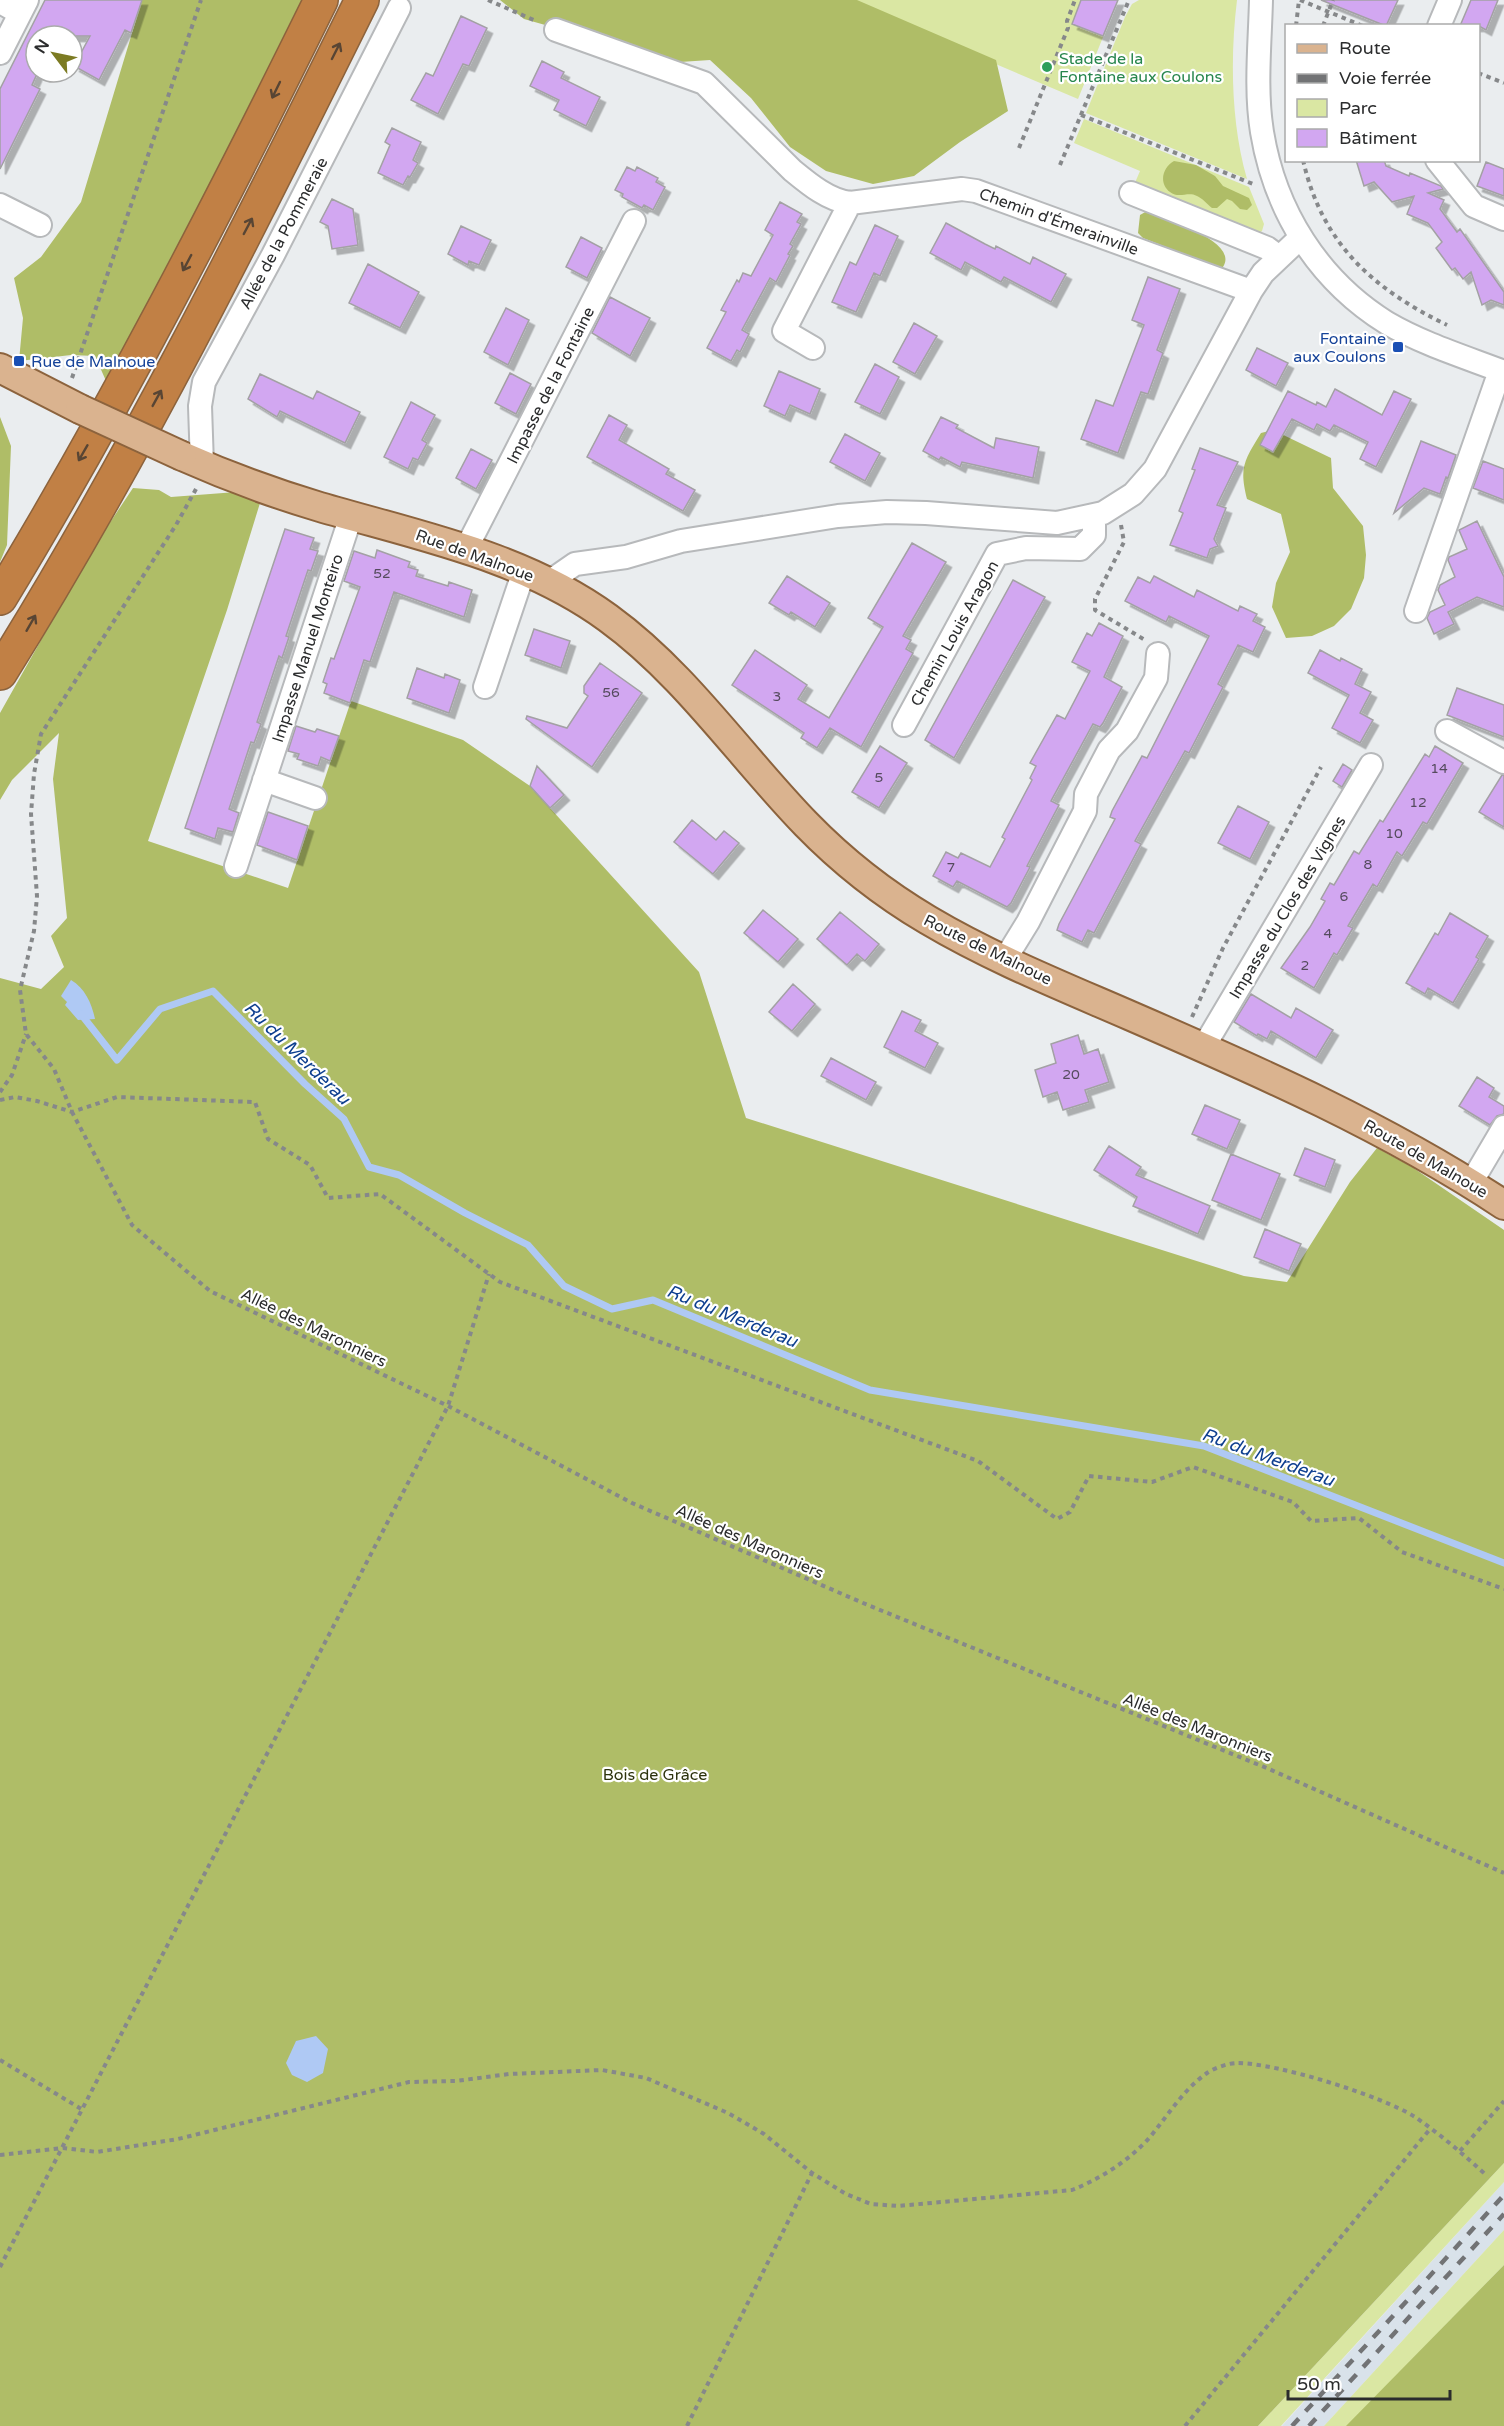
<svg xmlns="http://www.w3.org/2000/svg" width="1504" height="2426" font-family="'Varela Round',sans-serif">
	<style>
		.built { fill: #d9e2ea }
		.green { fill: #dae7a3 }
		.forest { fill: #afbd67 }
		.water { fill: #afc9f4 }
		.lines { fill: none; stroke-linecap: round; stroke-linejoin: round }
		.stream { stroke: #afc9f4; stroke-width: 7 }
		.building { fill: #d2a7f1; stroke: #a3a1a4; stroke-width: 1.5; filter: url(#shadow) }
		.minor-casing { stroke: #b7b9bb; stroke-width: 26 }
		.major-casing { stroke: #8c633d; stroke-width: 32 }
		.highway-casing { stroke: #8c633d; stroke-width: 36 }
		.path { stroke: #86888a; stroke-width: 4; stroke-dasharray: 4.5 4.5; stroke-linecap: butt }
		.minor { stroke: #fff; stroke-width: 22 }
		.major { stroke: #dab38f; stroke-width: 28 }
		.highway { stroke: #c18045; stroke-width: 33 }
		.rail { stroke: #727375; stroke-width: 4.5; stroke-dasharray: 10 10; stroke-linecap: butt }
		.major-bridge-casing { stroke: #8c633d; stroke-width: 32; stroke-linecap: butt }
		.major-bridge { stroke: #dab38f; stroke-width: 28 }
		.oneway { stroke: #584534 }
		.leisure-dot { fill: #2e9e5b; stroke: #fff; stroke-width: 2 }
		.transit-dot { fill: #1a4fb4; stroke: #fff; stroke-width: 2 }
		.labels { text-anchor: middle; stroke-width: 4.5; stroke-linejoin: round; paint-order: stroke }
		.number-label { font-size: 14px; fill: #554b5e }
		.leisure-label { font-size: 16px; fill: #27864d; stroke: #fff; text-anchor: start }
		.street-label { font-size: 16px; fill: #2b2c2d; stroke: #fff }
		.transit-label { font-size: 16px; fill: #164399; stroke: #fff; text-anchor: end }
		.park-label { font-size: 16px; fill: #2d330d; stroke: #fff }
		.water-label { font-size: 18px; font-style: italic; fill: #0e3f8f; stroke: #fff }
	</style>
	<defs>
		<filter id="shadow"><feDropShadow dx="5.5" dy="5.5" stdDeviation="0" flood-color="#0004"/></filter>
	</defs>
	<rect width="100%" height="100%" fill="#eaedef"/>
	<path class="built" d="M1504 2182V2230L1324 2426H1282Z"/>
	<path class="green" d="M845 0H1118L1078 99Z
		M1139 0H1237C1230 58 1231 123 1247 179L1086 113 1125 17 1132 4Z
		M1084 119 1249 187 1264 224 1262 231 1258 234 1134 185 1140 171 1074 143Z
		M1504 2163V2182L1281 2426H1258Z
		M1504 2230V2265L1347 2426H1324Z"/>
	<path class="forest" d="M142 0H303L110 390 95 356 71 355 19 361 23 318 14 278 41 257 81 202Z
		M500 0H857L996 60 1008 111 960 142 914 176 873 184 826 171 790 147 751 98 710 60 665 63 616 45 524 19Z
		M1174 161 1196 165 1215 176 1223 186 1249 198 1252 205 1247 210 1240 209 1232 201 1227 199 1217 208H1212C1207 204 1202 198 1197 196 1188 191 1179 199 1170 192 1158 183 1163 167 1174 161Z
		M1147 211C1164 219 1240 241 1223 267L1220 268 1143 238 1138 233 1140 215Z
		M0 417 11 446 7 545 0 562Z
		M1273 430 1331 458 1333 488 1363 526 1366 555 1364 578 1351 609 1334 626 1312 636 1286 638 1272 607 1276 583 1290 552 1281 514 1247 499C1239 467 1244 461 1261 433Z
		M133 488 159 490 171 497 264 490 227 610 148 841 288 888 351 701 463 740 530 786 699 972 746 1118 1244 1276 1287 1282 1350 1182 1377 1148 1412 1167 1504 1230V2163L1258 2426H0V978L41 989 64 967 51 936 67 918 53 779 59 733 12 780 0 800V713L93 548Z
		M1504 2265V2426H1346Z"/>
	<path class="water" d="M71 980C85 988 92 1004 95 1019L78 1020 65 1005 67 1002 61 996Z
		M316 2036 328 2049 323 2073 307 2082 292 2075 286 2063 296 2041Z"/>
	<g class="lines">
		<path class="stream" d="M81 1014 117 1060 160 1009 213 991 305 1084 344 1119 369 1167 399 1175 465 1213 528 1245 564 1286 612 1309 653 1300 870 1390 1204 1446 1504 1563"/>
	</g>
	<path class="building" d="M45 0H142L131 33 125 30 99 80 74 66 90 36H36V76L32 85 40 89 0 169V89Z
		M1081 0H1118L1103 36 1072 24Z
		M1321 0H1398L1386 26Z
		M1471 0H1498L1486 30 1479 26H1460Z
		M461 16 487 28 469 66 463 64 438 114 411 100 426 73 433 76Z
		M542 61 564 72 561 78 600 97 586 126 554 110 559 100 530 86Z
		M392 128 421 142 413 160 418 163 410 177 408 176 403 185 378 173 390 145 385 142Z
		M1356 160H1384L1386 166 1409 176 1410 173 1441 186 1443 189 1428 193 1444 200 1440 209 1457 232 1460 229 1504 292V305L1491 300 1482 305 1471 272 1463 279 1455 268 1452 270 1436 248 1442 242 1428 223 1407 214 1414 196 1392 202 1374 182 1364 186Z
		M1486 162 1504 169V196L1477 186Z
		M627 167 635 171 637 167 658 178 656 182 665 187 653 210 644 205 642 208 622 197 623 194 615 190Z
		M332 199 353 209 358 245 332 249 328 226 320 222Z
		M780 202 802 214 797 222 801 224 790 244 793 246 788 254 790 255 776 282 770 278 742 330 749 334 740 352 737 350 731 361 707 348 726 312 721 310 737 280 739 282 743 273 751 276 773 235 765 230Z
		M946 223 985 244 995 249 996 246 1030 264 1033 257 1066 274 1051 302 1004 277 1001 282 965 262 961 270 930 253Z
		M875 225 898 236 880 276 874 273 856 312 832 302 850 262 856 265Z
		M461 226 491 240 479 265 469 261 468 265 448 254Z
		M581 237 602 248 587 278 566 267Z
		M368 264 419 292 400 328 349 303Z
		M1148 277 1180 289 1157 350 1163 353 1148 394 1141 392 1118 453 1081 439 1096 400 1113 406 1144 325 1132 320Z
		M610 297 650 318 630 356 592 333Z
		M506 308 529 320 508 365 484 352Z
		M914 323 937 336 915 374 893 362Z
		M1257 348 1288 363 1276 386 1246 370Z
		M875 364 899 377 880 414 855 402Z
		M779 371 820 389 810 414 790 405 785 416 764 406Z
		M510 373 531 384 516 414 495 403Z
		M260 374 313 399 317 391 360 412 345 443 280 411 277 417 248 399Z
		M1335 389 1382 415 1394 391 1411 399 1376 467 1360 459 1368 442 1334 425 1330 431 1317 424 1314 430 1292 419 1273 452 1260 445 1288 391 1316 405 1317 402 1326 407Z
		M411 402 435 415 422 440 427 443 418 460 413 458 408 469 384 457Z
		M609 415 627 425 619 440 669 469 666 474 695 490 683 511 587 457Z
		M941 417 958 425 956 428 994 448 996 438 1039 447 1033 478 962 462 960 467 941 457 939 460 923 451Z
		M845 434 880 453 865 481 830 462Z
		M1421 441 1456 455 1448 478 1446 477 1440 494 1424 488 1394 513Z
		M1200 448 1238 462 1217 505 1226 508 1214 539 1218 546 1210 549 1207 558 1170 545 1183 513 1179 511 1195 470 1192 469Z
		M471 449 492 460 476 489 456 478Z
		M1483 461 1504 469V500L1473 488Z
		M1477 521 1504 577V607L1477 597 1448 612 1454 624 1434 634 1427 618 1430 612 1445 605 1438 590 1440 585 1455 577 1448 560 1449 557 1467 549 1459 530Z
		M285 529 314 538 310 549 318 551 311 571 308 570 286 636 289 637 282 658 279 656 257 722 261 724 254 743 251 742 229 809 239 813 233 832 218 828 215 839 185 828Z
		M912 543 946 562 903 636 911 640 906 649 913 653 861 747 830 728 817 748 801 738 804 733 732 685 755 650 807 685 798 699 829 718 883 627 868 618Z
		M377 550 410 562 408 567 418 570 416 576 448 586 449 582 472 590 464 617 394 592 370 662 364 660 350 703 324 693 327 684 323 682 331 658 334 659 360 587 344 581 354 551 375 558Z
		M787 576 830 603 815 627 791 612 789 615 769 603Z
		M1154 576 1194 597 1197 590 1238 611 1240 606 1257 614 1253 621 1265 627 1253 652 1238 645 1218 684 1223 687 1189 753 1185 751 1135 841 1141 844 1094 933 1088 930 1082 942 1057 930 1059 924 1115 819 1110 817 1112 811 1142 756 1147 758 1209 636 1169 616 1166 622 1125 601 1138 577 1150 583Z
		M1013 580 1045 597 954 758 925 740Z
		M1099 623 1123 636 1104 677 1122 687 1103 723 1100 727 1093 724 1051 801 1059 805 1027 866 1030 867 1011 903 1007 907 957 881 953 887 933 876 946 852 958 858 961 853 990 867 1005 839 1002 837 1032 780 1030 778 1036 766 1030 763 1057 715 1065 719 1090 671 1072 662 1087 633 1092 636Z
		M534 629 570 641 561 668 525 655Z
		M1320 650 1340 661 1341 658 1362 669 1355 684 1371 692 1360 713 1373 720 1360 743 1332 728 1349 695 1308 673Z
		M600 663 642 693 592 767 526 719 527 716 567 728 588 696 584 693V686Z
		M417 668 444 678 445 674 460 680 449 713 407 698Z
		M1457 688 1504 705V737L1447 715Z
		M296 726 315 732 317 729 339 736 330 761 321 757 318 766 297 759 299 754 288 751Z
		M880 746 907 763 879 808 852 792Z
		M1435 746 1463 763 1427 824 1423 822 1402 856 1397 852 1377 887 1373 884 1348 926 1353 928 1337 955 1334 953 1314 988 1281 968 1310 927 1325 901 1321 899 1330 883 1334 885 1354 851 1359 854 1380 820 1383 822 1425 754 1429 757Z
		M1343 764 1352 770 1342 787 1333 781Z
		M537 766 564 795 550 808 530 786Z
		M1502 775H1504V827L1479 812Z
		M1238 806 1269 822 1250 859 1218 843Z
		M268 812 308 826 297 860 257 845Z
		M692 820 716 840 724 831 739 843 713 874 674 842Z
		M763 910 798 939 778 962 744 933Z
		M840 912 879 944 865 961 857 954 847 965 817 939Z
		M1450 913 1488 936 1476 957 1479 959 1453 1003 1428 988 1425 994 1406 983 1435 933 1438 935Z
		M793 984 815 1004 792 1031 769 1012Z
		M1251 994 1291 1018 1296 1008 1333 1030 1316 1058 1271 1031 1267 1039 1258 1034 1257 1036 1234 1022Z
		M902 1011 921 1020 915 1031 938 1043 925 1068 884 1047Z
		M1078 1035 1084 1054 1098 1049 1109 1082 1085 1090 1089 1102 1063 1110 1057 1092 1043 1097 1035 1070 1056 1063 1051 1044Z
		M831 1058 876 1082 866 1100 821 1076Z
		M1477 1077 1494 1088 1489 1097 1504 1106V1114L1497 1116 1490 1125 1459 1106Z
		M1205 1105 1240 1120 1227 1149 1192 1134Z
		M1109 1146 1141 1167 1136 1175 1210 1206 1198 1234 1133 1206 1137 1197 1094 1170Z
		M1305 1148 1335 1160 1325 1187 1294 1175Z
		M1231 1154 1280 1174 1261 1220 1212 1200Z
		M1265 1229 1301 1244 1289 1271 1254 1257Z"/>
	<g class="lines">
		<g class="minor-casing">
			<path id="minor" d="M1261 0C1260 43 1255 89 1262 132 1275 211 1318 280 1387 323 1423 344 1465 357 1504 372
				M0 2 20 13
				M1439 26 1450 0
				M556 30 704 83 792 170C809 184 828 200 850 203L962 189 976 191 1251 291
				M0 53 27 0
				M1437 160 1474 206 1504 219
				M1131 193 1267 248 1279 257
				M0 205 40 225
				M813 348 784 331 850 203
				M202 465 200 406 204 382 273 255 399 8
				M466 549 634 221
				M549 582 575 564 626 557 681 541 838 516 887 512 926 513 1057 523 1103 513 1133 494 1155 469 1251 291 1263 273 1300 238
				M1416 611 1500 371
				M485 687 524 571
				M904 725 997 554 1026 548 1080 549 1094 535V516
				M1447 731 1504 762
				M264 780 315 798
				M236 866 351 516
				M1004 961 1028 922 1085 811 1086 794 1109 750 1127 731 1156 678 1158 654
				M1203 1048 1371 765
				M1471 1183 1504 1127"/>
		</g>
		<g class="major-casing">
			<path id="major" d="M0 368 80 409
				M182 456C227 476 273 493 320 507 419 536 523 556 608 618 685 674 740 756 806 824 842 861 884 894 928 920 992 958 1062 986 1131 1016 1260 1072 1386 1127 1504 1205"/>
		</g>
		<g class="highway-casing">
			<path id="highway" d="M0 598C117 405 221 203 321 0
				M0 673C135 457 249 228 362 0"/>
		</g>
		<path class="path" d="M488 0 536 21
			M1300 0 1363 26
			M1296 26 1299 0
			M1323 26 1333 0
			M1478 73 1504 83
			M1081 115 1253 184
			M1019 148 1068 28 1067 21 1075 0
			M1303 160C1322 244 1373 289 1447 325
			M1060 165 1129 0
			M72 378 201 0
			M196 489 176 525 41 734 34 774 31 814 37 896 34 931 20 990 26 1034 54 1069 72 1112 132 1225 210 1291 448 1406 632 1503 863 1603 1269 1769 1504 1873
			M1121 525 1124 542 1095 599V610L1145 640
			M1192 1017 1223 948 1321 767
			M0 1092 12 1075 26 1034
			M0 1100 15 1097 37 1101 72 1112 117 1097 255 1102 268 1139 310 1165 328 1198 380 1194 500 1282 978 1461 1057 1519 1070 1512 1089 1476 1152 1482 1193 1467 1293 1502 1311 1521 1359 1518 1402 1552 1504 1589
			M0 2060 83 2110
			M1460 2151 1504 2101
			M0 2155 63 2148 97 2152 178 2139 409 2082 456 2081 509 2074 602 2070 646 2078 728 2113 764 2134 812 2173 846 2194 871 2204 898 2206 1072 2190C1100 2179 1130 2160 1150 2137 1169 2114 1183 2090 1207 2073 1214 2068 1229 2063 1237 2063 1277 2063 1382 2096 1415 2117 1440 2134 1463 2154 1486 2175
			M0 2267 448 1406 489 1274
			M687 2426 812 2173
			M1185 2426 1430 2129"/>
		<use href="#minor" class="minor"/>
		<use href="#major" class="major"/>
		<use href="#highway" class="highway"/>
		<path class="rail" d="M1292 2426 1504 2195
			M1309 2426 1504 2214"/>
		<g class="major-bridge-casing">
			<path id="major-bridge" d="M80 409 182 456"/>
		</g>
		<use href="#major-bridge" class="major-bridge"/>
	</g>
	<defs><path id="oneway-shaft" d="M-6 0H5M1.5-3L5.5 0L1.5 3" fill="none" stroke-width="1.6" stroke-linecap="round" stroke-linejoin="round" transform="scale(1.5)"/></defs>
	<g class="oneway">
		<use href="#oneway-shaft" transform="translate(336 51) rotate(-63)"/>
		<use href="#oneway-shaft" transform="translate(276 90) rotate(116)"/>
		<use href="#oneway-shaft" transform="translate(248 226) rotate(-62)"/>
		<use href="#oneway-shaft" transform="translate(187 263) rotate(118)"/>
		<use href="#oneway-shaft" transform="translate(157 398) rotate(-61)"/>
		<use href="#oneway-shaft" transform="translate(83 453) rotate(120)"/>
		<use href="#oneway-shaft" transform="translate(31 623) rotate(-60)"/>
	</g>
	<circle class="leisure-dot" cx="1047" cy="67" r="6"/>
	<g class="transit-dot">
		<rect x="1392" y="341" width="12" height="12" rx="3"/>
		<rect x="13" y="355" width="12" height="12" rx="3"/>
	</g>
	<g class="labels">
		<g class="number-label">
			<text x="382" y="578">52</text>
			<text x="611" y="697">56</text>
			<text x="777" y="701">3</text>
			<text x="1439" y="773">14</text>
			<text x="879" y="782">5</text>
			<text x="1418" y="807">12</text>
			<text x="1394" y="838">10</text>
			<text x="1368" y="869">8</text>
			<text x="951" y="872">7</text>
			<text x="1344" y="901">6</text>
			<text x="1328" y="938">4</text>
			<text x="1305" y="970">2</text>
			<text x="1071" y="1079">20</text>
		</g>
		<g class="leisure-label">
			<text x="1059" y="64">Stade de la<tspan x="1059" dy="18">Fontaine aux Coulons</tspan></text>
		</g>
		<g class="street-label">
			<text transform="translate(1059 221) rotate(20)" y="6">Chemin d'Émerainville</text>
			<text transform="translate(283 233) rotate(-62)" y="6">Allée de la Pommeraie</text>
			<text transform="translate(550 385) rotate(-63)" y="6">Impasse de la Fontaine</text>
			<text transform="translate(475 555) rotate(20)" y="6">Rue de Malnoue</text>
			<text transform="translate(954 633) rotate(-61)" y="6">Chemin Louis Aragon</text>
			<text transform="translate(307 648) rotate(-72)" y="6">Impasse Manuel Monteiro</text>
			<text transform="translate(1287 907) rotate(-59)" y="6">Impasse du Clos des Vignes</text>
			<text transform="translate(988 949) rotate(26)" y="6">Route de Malnoue</text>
			<text transform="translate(1426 1158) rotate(30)" y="6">Route de Malnoue</text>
			<text transform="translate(314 1327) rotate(26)" y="6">Allée des Maronniers</text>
			<text transform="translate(750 1541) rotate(24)" y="6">Allée des Maronniers</text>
			<text transform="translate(1198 1727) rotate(22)" y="6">Allée des Maronniers</text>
		</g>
		<g class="transit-label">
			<text x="1386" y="344">Fontaine<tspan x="1386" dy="18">aux Coulons</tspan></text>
			<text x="31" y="367" text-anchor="start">Rue de Malnoue</text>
		</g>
		<g class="park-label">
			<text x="655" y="1780">Bois de Grâce</text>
		</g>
		<g class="water-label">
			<text transform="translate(297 1053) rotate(44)" y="6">Ru du Merderau</text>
			<text transform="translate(732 1316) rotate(22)" y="6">Ru du Merderau</text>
			<text transform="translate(1268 1457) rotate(20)" y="6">Ru du Merderau</text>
		</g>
	</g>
	<rect x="1285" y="24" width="195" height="138" fill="#ffffff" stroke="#aaabab" stroke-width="1.5"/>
	<rect x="1297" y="44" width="30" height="9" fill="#dab38f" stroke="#aaabab" stroke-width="1.5"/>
	<text x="1339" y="54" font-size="18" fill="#2b2c2d">Route</text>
	<rect x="1297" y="74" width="30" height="9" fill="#727375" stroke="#aaabab" stroke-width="1.5"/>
	<text x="1339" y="84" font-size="18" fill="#2b2c2d">Voie ferrée</text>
	<rect x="1297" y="99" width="30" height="18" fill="#dae7a3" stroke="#aaabab" stroke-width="1.5"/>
	<text x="1339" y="114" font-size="18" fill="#2b2c2d">Parc</text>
	<rect x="1297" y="129" width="30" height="18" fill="#d2a7f1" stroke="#aaabab" stroke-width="1.5"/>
	<text x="1339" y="144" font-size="18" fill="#2b2c2d">Bâtiment</text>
	<g transform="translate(54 54) rotate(302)"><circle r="28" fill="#ffffff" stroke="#aaabab" stroke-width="1.5"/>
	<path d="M0-4.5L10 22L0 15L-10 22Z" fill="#7c7b23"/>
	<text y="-9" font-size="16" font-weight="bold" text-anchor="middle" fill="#2b2c2d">N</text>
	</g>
	<path d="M1288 2390v9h162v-9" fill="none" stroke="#2b2c2d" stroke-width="3"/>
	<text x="1297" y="2390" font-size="18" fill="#2b2c2d" stroke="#ffffff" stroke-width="4.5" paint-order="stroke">50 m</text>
</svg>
